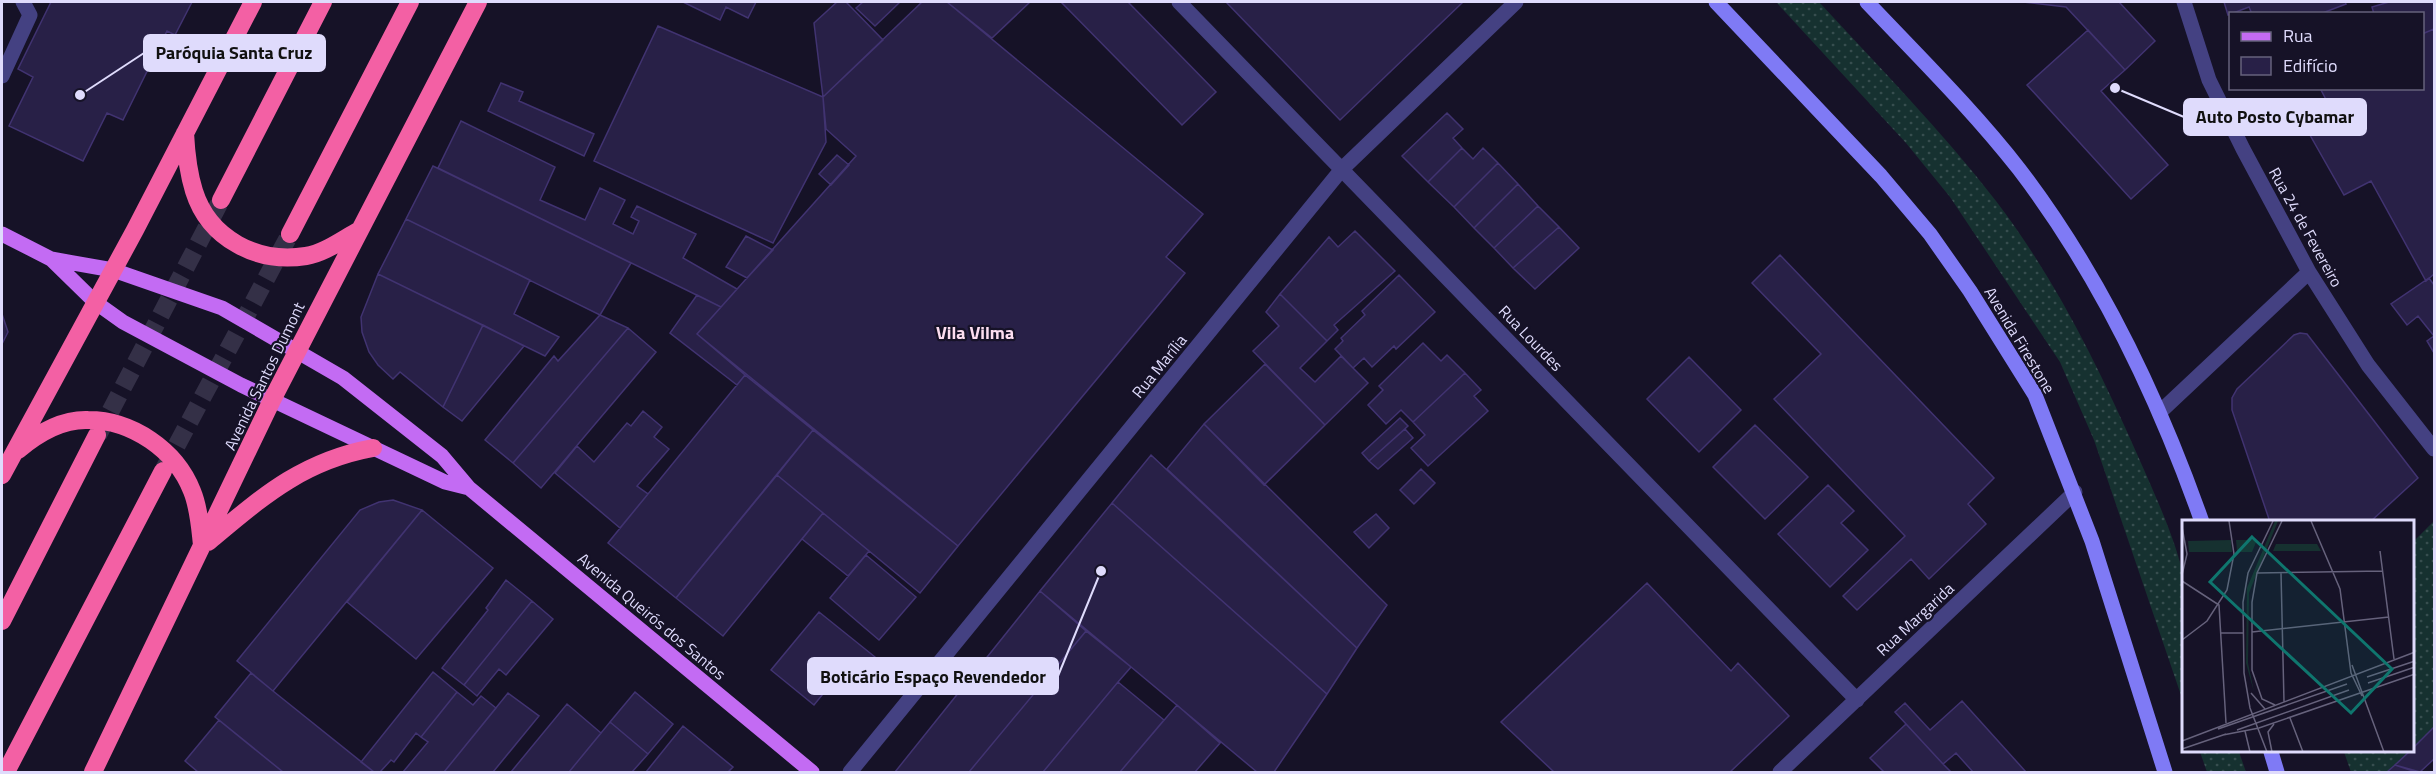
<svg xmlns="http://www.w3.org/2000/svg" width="2436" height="774" font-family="'Titillium Web',sans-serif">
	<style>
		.grass { fill: url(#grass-dots) }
		.building { fill: #282047; stroke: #413371; stroke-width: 1.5 }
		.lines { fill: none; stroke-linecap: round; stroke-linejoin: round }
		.highway-tunnel { stroke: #343047; stroke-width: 18; stroke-dasharray: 18 9; stroke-linecap: butt }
		.lane { stroke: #444182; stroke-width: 15 }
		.street { stroke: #444182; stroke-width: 15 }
		.secondary { stroke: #7f7af5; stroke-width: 15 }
		.primary { stroke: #c36bf3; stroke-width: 15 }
		.highway { stroke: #f360a4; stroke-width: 18 }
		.labels { text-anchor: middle; stroke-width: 4.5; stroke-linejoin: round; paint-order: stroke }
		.street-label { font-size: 16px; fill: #dfdbfc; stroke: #161227 }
		.neighbourhood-label { font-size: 18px; font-weight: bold; fill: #fcddf0; stroke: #161227 }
		.inset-road { fill: none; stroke: #66627c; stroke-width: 1.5 }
		.view { fill: #0f766e; fill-opacity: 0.15; stroke: #0f766e; stroke-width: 3 }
		.inset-edge { fill: none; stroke: #dfdbfc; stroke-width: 3 }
		.leader { fill: none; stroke: #dfdbfc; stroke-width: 2 }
		.callout-dot { fill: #dfdbfc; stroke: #161227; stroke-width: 2 }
		.callout { fill: #dfdbfc; stroke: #dfdbfc; stroke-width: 2 }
		.callout-label { font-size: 18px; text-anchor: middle; font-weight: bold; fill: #111 }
	</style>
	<defs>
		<pattern id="grass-dots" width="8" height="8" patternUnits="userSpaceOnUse" patternTransform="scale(1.5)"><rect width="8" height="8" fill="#163130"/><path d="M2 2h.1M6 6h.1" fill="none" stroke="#374e4f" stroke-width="1.8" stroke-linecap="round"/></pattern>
	</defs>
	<rect width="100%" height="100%" fill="#161227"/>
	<path class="grass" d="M1776 2H1819C1879 67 1942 131 1996 201 2055 278 2098 366 2137 454 2152 488 2179 546 2184 581 2186 593 2184 606 2184 617 2184 646 2184 675 2184 704L2094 440 2060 362 1950 197 1906 143Z
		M2434 521V727L2414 747V541Z
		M2200 752H2239L2246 772H2207Z
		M2344 752H2409L2387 772H2351Z"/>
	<path class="building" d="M51 2H192L175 35 167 31 123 120 107 113 83 161 9 126 33 77 18 69Z
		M683 2H756L748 18 726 7 720 20Z
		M837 2H846L883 40 823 97 814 23Z
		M863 2H900L875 26 856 8Z
		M922 2H947L1203 214 1166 257 1185 273 958 546 697 334 856 156 826 129 823 97Z
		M947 2H1030L992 38Z
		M1061 2H1128L1216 92 1182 125Z
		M1226 2H1463L1340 120Z
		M2023 2H2119L2155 41 2125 70 2066 7Z
		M2224 2H2345L2346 4 2320 14H2252L2249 7 2228 15Z
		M2389 2H2434V29L2422 34V14H2374L2372 7Z
		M658 26 823 97 826 142 773 243 594 161Z
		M2434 29V274L2426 281 2371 181 2344 195 2306 128 2333 113 2320 88H2422V34Z
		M2088 30 2125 70 2101 91 2168 165 2131 199 2027 85Z
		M501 83 523 92 519 101 594 134 584 156 488 111Z
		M1447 113 1463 129 1453 138 1462 148 1428 182 1402 156Z
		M461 121 555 167 540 200 585 220 600 188 625 200 613 224 633 234 639 221 631 217 637 206 696 234 683 258 737 289 721 307 438 168Z
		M1462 148 1473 159 1483 148 1498 163 1454 207 1428 182Z
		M837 155 849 165 831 185 819 174Z
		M1498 163 1518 184 1474 228 1454 207Z
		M433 166 631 263 600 315 406 219Z
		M1518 184 1538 206 1494 248 1474 228Z
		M1538 206 1559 227 1513 268 1494 248Z
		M406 219 530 280 514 314 559 337 545 356 378 274Z
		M1559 227 1579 248 1535 289 1513 268Z
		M1355 231 1395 271 1334 325 1338 330 1327 341 1280 294 1329 237 1338 247Z
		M746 236 773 250 747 278 726 267Z
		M1780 255 1994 478 1968 504 1986 524 1929 579 1911 559 1857 610 1843 596 1905 536 1774 399 1821 354 1752 283Z
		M378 274 483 325 443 407 400 372 393 379 378 365 369 352 362 332 361 317Z
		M1399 275 1435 312 1396 349 1394 346 1372 367 1364 358 1353 368 1335 349 1343 341 1341 338 1365 315 1362 311Z
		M2429 278 2434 285V336L2418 316 2407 325 2391 304Z
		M1280 294 1327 341 1300 368 1315 382 1341 356 1368 383 1325 425 1253 351 1279 326 1266 312Z
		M697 295 721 307 697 334 745 375 737 385 670 333Z
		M2 314 8 332 2 344Z
		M600 315 628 328 513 463 485 440 554 356 558 361Z
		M483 325 524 346 462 421 443 407Z
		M628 328 656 352 541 488 513 463Z
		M2300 333 2307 334 2418 478 2370 522H2270L2232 410V398L2237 389 2294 335Z
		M2434 336V353L2427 341Z
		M1423 343 1441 361 1447 355 1465 373 1413 422 1401 410 1386 424 1368 405 1383 390 1379 386Z
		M1689 357 1741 410 1699 452 1647 399Z
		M1265 364 1325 425 1264 485 1204 424Z
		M1465 373 1481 390 1474 396 1488 411 1428 466 1411 448 1425 435 1413 422Z
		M745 375 813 430 676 598 608 543Z
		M643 411 662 427 654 437 669 449 637 486 648 494 620 528 555 473 577 446 594 462 627 423 631 426Z
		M1400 418 1408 426 1369 461 1362 453Z
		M1204 424 1387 605 1357 648 1167 469Z
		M1755 425 1808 477 1765 519 1713 467Z
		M1405 429 1413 438 1378 469 1369 461Z
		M813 430 958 546 920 593 777 475Z
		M1151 455 1357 648 1327 694 1112 503Z
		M1421 469 1435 483 1414 504 1400 490Z
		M777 475 823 513 723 636 676 598Z
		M1828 485 1854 511 1841 523 1868 550 1830 587 1778 534Z
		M393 500 422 510 273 691 237 661 360 510 379 502Z
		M1112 503 1327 694 1274 772H1257L1040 591Z
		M422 510 493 568 416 659 347 602Z
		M823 513 869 551 848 576 802 539Z
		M1376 514 1389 528 1369 548 1354 532Z
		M866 555 916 597 879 640 830 598Z
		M506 580 532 601 464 685 442 668 488 610 486 608Z
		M1647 583 1731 671 1738 663 1789 716 1730 772H1554L1501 722Z
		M1040 591 1086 631 969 772H895Z
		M532 601 553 619 506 675 499 669 477 696 464 685Z
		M819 612 885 665 864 691 840 673 814 705 771 670Z
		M1086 631 1131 667 1118 682 1043 772H969Z
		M433 672 457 692 421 737 416 733 394 762 391 760 380 772H374L361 762Z
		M251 673 273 691 374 772H283L215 717Z
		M1118 682 1164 720 1120 772H1043Z
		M457 692 473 705 481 696 496 708 444 772H403L428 742 421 737Z
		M635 692 673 724 648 754 610 722Z
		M508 693 539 716 493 772H444Z
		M1962 701 2026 772H1973L1956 753 1943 764 1895 712 1905 703 1930 730Z
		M567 704 601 733 569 772H511Z
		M1177 705 1220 743 1195 772H1120Z
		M219 720 283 772H198L185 761Z
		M610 722 648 754 632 772H569Z
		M1906 724 1943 764 1951 772H1884L1870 758Z
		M683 726 733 767 728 772H646Z
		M2434 727V759L2420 772 2395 765 2409 752H2414V747Z
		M2395 765 2416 772H2387Z"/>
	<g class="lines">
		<path class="highway-tunnel" d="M98 435 221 200
			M164 469 290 234"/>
		<path class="lane" d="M2 76 30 15 23 2"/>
		<path class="street" d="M1179 2 1857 700
			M2184 2 2209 80 2243 149 2309 272 2368 365 2434 449
			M2160 412 2309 272
			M850 772 1342 169 1516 2
			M1780 772 2075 492"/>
		<path class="secondary" d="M1716 2 1881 176 1930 234 1970 291 2035 395 2092 541 2165 772
			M1867 2C1918 56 1973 110 2019 169 2100 275 2158 397 2202 522
			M2271 752 2277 772"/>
		<path class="primary" d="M2 234 51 259 95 302 123 322 241 385 445 482 469 488
			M51 259 113 270 222 308 343 378 442 456 469 488 812 772"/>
		<path class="highway" d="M185 133C186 152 188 172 194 191 209 239 258 264 306 256 325 253 343 239 360 230
			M221 200 323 2
			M290 234 410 2
			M18 450C37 434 62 419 88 420 132 420 176 450 192 491 199 508 200 527 202 545
			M2 475 135 230 253 2
			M208 542C262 497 302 461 373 448
			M2 621 97 435
			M6 772 163 471
			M93 772 272 400 478 2"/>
	</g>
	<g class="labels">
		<g class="street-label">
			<text transform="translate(2306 227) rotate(61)" y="6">Rua 24 de Fevereiro</text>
			<text transform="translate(1531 338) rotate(46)" y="6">Rua Lourdes</text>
			<text transform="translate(2020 340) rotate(59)" y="6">Avenida Firestone</text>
			<text transform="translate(1159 366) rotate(-51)" y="6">Rua Marília</text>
			<text transform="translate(264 376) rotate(-64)" y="6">Avenida Santos Dumont</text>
			<text transform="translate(652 616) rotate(40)" y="6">Avenida Queirós dos Santos</text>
			<text transform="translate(1915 619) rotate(-43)" y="6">Rua Margarida</text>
		</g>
		<g class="neighbourhood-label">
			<text x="975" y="339">Vila Vilma</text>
		</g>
	</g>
	<g transform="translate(2182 520)">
		<rect width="232" height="232" fill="#161227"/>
		<path d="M93 1H96L67 73 66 143 72 172 64 143 65 68ZM49 20 50 32H7L6 21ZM54 20H75L70 32H55ZM94 24H135L139 31H91Z" fill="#163130"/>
		<path class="inset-road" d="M129 1 158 69 169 153 180 176M0 7 5 34 0 55M198 31 212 139M75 53 201 51M99 53 102 182M0 61 37 85 44 203M70 112 207 97M39 113H61M0 120 25 101 45 70 52 34 47 1M170 145 202 232M185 157 233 141M186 163 233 147M69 173 83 189M93 185 80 179 70 150V82L75 53 100 1M108 198 121 232M36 209 165 164M55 210 167 170M63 211 68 232M41 215 77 208 233 154M0 221 233 132M0 229 44 214M85 232 68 188 62 153 61 82 66 53 91 1M90 232 86 212 92 204"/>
		<path class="view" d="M70 17 210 149 169 193 28 62Z"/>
		<rect width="232" height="232" class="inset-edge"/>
	</g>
	<path class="leader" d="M80 95L144 53M2115 88L2184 117M1101 571L1058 676"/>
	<g class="callout-dot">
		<circle cx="80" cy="95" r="6"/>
		<circle cx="2115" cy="88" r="6"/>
		<circle cx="1101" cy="571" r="6"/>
	</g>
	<g class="callout">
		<rect x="144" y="35" width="181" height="36" rx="6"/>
		<rect x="2184" y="99" width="182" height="36" rx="6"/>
		<rect x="808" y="658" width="250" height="36" rx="6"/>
	</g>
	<g class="callout-label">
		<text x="234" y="59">Paróquia Santa Cruz</text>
		<text x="2275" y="123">Auto Posto Cybamar</text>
		<text x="933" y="683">Boticário Espaço Revendedor</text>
	</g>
	<rect width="2436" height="774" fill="none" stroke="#dfdbfc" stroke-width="6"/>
	<rect x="2229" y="12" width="195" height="78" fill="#161227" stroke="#66627c" stroke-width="1.5"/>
	<rect x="2241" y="32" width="30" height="9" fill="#c36bf3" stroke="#66627c" stroke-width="1.5"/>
	<text x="2283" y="42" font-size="18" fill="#dfdbfc">Rua</text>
	<rect x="2241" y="57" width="30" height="18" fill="#282047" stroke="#66627c" stroke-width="1.5"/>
	<text x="2283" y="72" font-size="18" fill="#dfdbfc">Edifício</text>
</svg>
